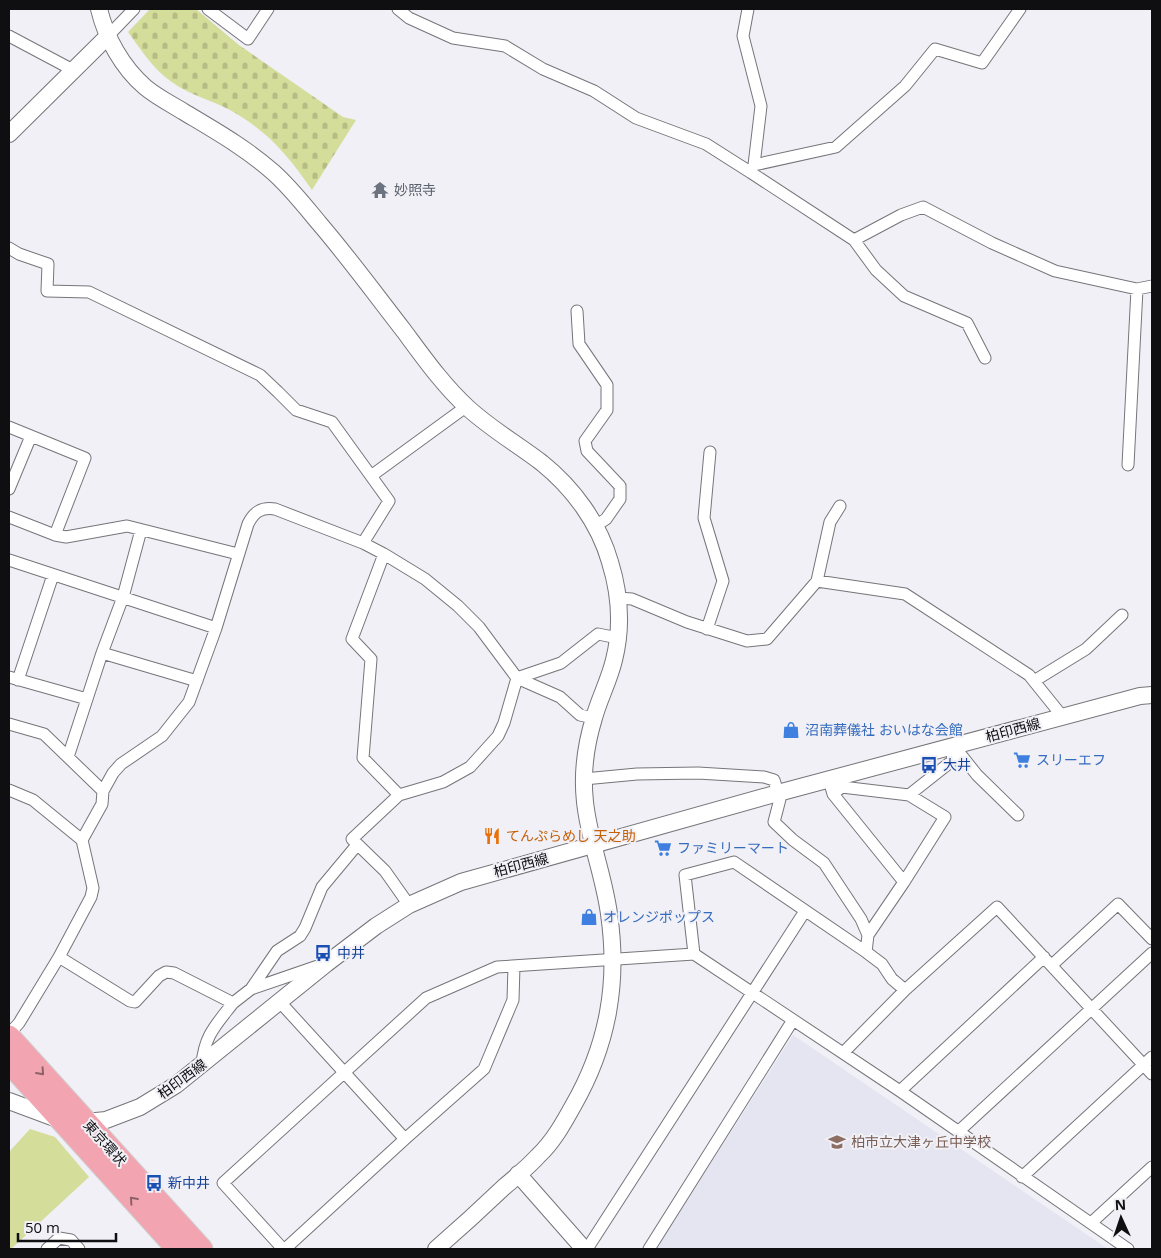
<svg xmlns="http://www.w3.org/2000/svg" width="1161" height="1258" font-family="'Open Sans','Noto Sans JP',sans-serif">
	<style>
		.built { fill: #e5e5f2 }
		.cemetery { fill: url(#cemetery-stones) }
		.park { fill: #d5dd9a }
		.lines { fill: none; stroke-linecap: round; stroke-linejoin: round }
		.street-casing { stroke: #75757a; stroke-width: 13 }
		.secondary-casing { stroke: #75757a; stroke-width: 18 }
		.highway-casing { stroke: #cfcfcf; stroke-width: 23 }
		.street { stroke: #fff; stroke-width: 11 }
		.secondary { stroke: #fff; stroke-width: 16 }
		.highway { stroke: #f2a5b0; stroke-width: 21 }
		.oneway { stroke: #8c6268 }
		.labels { text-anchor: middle; stroke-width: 4; stroke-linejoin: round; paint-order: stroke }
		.worship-label { font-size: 14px; fill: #5b616d; stroke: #f0f0f6; text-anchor: start }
		.shop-label { font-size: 14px; fill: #366cbe; stroke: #f0f0f6; text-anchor: start }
		.street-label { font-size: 14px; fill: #0f0f11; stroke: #f0f0f6 }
		.transit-label { font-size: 14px; fill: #164399; stroke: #f0f0f6; text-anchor: start }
		.food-label { font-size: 14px; fill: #c56008; stroke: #f0f0f6; text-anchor: start }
		.education-label { font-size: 14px; fill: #785e54; stroke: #f0f0f6; text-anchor: start }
	</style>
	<defs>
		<pattern id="cemetery-stones" width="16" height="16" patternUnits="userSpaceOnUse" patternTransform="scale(1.25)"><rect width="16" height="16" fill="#d5dd9a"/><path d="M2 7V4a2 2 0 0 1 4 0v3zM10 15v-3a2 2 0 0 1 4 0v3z" fill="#b6bc84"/></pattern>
	</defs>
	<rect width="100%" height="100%" fill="#f0f0f6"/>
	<path class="built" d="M793 1035 1108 1249H656Z"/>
	<path class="cemetery" d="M150 9H196L239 45 343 117 356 120 312 190C287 154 267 130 228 109 206 98 183 93 164 76 150 64 139 47 128 32Z"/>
	<path class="park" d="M30 1129 55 1137 89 1177 11 1249H9V1152Z"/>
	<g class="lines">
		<g class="street-casing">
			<path id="street" d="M208 9 248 39 268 9
				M398 9 409 18 453 38 505 46 543 69 594 91 636 118 706 144 750 172 754 165 836 147 905 86 935 49 982 63 1020 9
				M748 9 743 36 761 106 754 165
				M9 36 73 70
				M108 36 134 9
				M750 172 854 240 901 215 923 207 992 243 1055 271 1137 289 1152 286
				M854 240 876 270 904 296 967 323 985 358
				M9 248 19 254 48 264 47 291 89 292 260 375 278 392 296 410 332 422 371 476
				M577 311 579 344 607 385V410L585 441 587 451 620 486V499L606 519 595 526
				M9 427 85 458 55 535
				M1128 465 1137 289
				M9 489 31 436
				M9 517 55 535 66 537 127 526 238 554
				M363 543 389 501 371 476 467 406
				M384 554 352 639 371 659 363 758 399 795 352 839 385 871 409 905
				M9 560 216 628
				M817 581 830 522 840 506
				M618 598 632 599 687 622 747 641 767 639 817 581 905 594 1029 675 1062 716
				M707 629 723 581 704 518 710 452
				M102 653 197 681
				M9 677 87 699
				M18 680 53 575
				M1034 681 1086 649 1122 615
				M9 724 44 734 103 791
				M68 757 102 653 123 597 141 530
				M584 779 637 774 698 773 764 777 774 780 780 799 774 822 793 840 824 863 861 919 868 935 866 952
				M829 780 833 794 904 882 868 935
				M9 790 33 800 82 840
				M833 794 842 787 909 795
				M399 795 443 782 470 767 498 736 504 723 517 678 561 663 598 634 618 638
				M904 882 945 817 909 795 952 761 954 746 977 775 1018 815
				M694 954 900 1091 1128 1249
				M59 957 130 1001 135 1002 159 976 166 972 174 973 233 1003C216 1025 204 1036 202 1065
				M1052 965 1118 904 1152 939
				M251 989 318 966
				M279 1001 405 1139 285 1249
				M233 1003 251 989 277 951 300 936 305 928 322 887 357 845
				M9 1034 19 1023 59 957 91 897 93 888 82 840 102 804 103 791 113 773 121 764 162 736 189 702 216 628 248 524C254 512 261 507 275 509L363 543 384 554 425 579 458 606 479 627 517 678 560 697 580 715 594 718
				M843 1053 905 990 997 907 1152 1074
				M900 1091 1044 957
				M959 1131 1152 953
				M405 1139 484 1069 513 1000 514 966
				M1022 1177 1152 1057
				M1091 1223 1152 1167
				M47 1249 59 1238 71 1240 79 1249
				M283 1249 223 1183 426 998 497 967 694 954 685 875 734 862 866 952 882 964 892 979 905 990
				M587 1249 805 911
				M649 1249 793 1020"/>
		</g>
		<g class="secondary-casing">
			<path id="secondary" d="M99 9C106 38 122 67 145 87 157 97 171 104 184 112 214 130 246 148 273 172 290 187 304 205 319 223 349 258 376 295 404 331 424 358 443 385 468 408 491 429 517 444 542 463 573 488 599 523 610 562 620 594 622 628 614 660 609 681 599 699 594 718 586 744 582 775 585 802 589 840 604 876 609 914 619 983 608 1045 573 1106 563 1124 553 1142 538 1156 528 1167 516 1177 504 1187 482 1208 459 1229 436 1249
				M9 134 108 36
				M9 1101 60 1120 86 1122 106 1120 140 1107 176 1085 326 964 376 926 409 905 461 882 778 793 1140 696 1152 695
				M518 1174 584 1249"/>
		</g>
		<g class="highway-casing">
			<path id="highway" d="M9 1036 202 1249
				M9 1063 177 1249"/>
		</g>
		<use href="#street" class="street"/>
		<use href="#secondary" class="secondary"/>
		<use href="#highway" class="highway"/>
	</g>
	<defs><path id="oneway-chevron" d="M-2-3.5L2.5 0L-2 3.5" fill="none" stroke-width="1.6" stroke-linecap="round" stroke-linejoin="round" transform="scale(1.25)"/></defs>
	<g class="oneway">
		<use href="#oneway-chevron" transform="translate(41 1072) rotate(48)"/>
		<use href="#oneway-chevron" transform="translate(133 1200) rotate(-132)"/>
	</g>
	<defs>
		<g id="temple-bare" transform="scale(1.35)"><path d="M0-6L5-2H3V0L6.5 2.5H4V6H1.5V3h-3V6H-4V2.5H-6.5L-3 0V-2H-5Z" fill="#6b7280" stroke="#f0f0f6" stroke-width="2.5" paint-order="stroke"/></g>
		<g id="shop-bare" transform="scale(1.35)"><path d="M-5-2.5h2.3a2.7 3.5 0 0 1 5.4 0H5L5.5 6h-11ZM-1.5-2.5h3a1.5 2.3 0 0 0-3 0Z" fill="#3f7fe0" stroke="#f0f0f6" stroke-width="2.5" paint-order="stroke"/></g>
		<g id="supermarket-bare" transform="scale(1.35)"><path d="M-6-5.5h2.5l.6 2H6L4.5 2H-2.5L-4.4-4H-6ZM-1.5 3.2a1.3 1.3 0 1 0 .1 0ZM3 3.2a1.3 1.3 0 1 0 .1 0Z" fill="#3f7fe0" stroke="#f0f0f6" stroke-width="2.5" paint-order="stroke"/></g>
		<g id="bus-bare" transform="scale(1.35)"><path d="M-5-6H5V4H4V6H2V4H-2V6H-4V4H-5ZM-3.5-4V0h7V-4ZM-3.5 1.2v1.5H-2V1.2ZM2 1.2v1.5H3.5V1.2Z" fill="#1a4fb4" stroke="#f0f0f6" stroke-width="2.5" paint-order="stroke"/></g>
		<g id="restaurant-bare" transform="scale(1.35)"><path d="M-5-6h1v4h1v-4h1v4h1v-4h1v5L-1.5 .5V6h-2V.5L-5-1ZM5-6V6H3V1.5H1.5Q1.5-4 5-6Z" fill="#e8710a" stroke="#f0f0f6" stroke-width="2.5" paint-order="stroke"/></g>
		<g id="school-bare" transform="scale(1.35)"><path d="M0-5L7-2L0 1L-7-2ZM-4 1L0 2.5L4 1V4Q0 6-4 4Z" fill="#8d6e63" stroke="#f0f0f6" stroke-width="2.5" paint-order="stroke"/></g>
	</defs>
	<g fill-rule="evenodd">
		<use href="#temple-bare" x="380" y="190"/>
		<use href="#shop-bare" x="791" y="730"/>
		<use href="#supermarket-bare" x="1022" y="760"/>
		<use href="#bus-bare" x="929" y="765"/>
		<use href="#restaurant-bare" x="492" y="836"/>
		<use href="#supermarket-bare" x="663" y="848"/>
		<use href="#shop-bare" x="589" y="917"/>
		<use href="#bus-bare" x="323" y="953"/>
		<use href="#school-bare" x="837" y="1142"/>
		<use href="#bus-bare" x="154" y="1183"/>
	</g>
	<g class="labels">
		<g class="worship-label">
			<text x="394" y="195">妙照寺</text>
		</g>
		<g class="shop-label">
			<text x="805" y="735">沼南葬儀社 おいはな会館</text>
			<text x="1036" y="765">スリーエフ</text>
			<text x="677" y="853">ファミリーマート</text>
			<text x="603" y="922">オレンジポップス</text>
		</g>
		<g class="street-label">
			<text transform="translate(1013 730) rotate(-15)" y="5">柏印西線</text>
			<text transform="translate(521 865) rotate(-15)" y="5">柏印西線</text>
			<text transform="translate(182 1079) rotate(-36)" y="5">柏印西線</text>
			<text transform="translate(105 1143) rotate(48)" y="5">東京環状</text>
		</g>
		<g class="transit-label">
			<text x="943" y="770">大井</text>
			<text x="337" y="958">中井</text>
			<text x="168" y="1188">新中井</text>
		</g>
		<g class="food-label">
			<text x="506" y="841">てんぷらめし 天之助</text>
		</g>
		<g class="education-label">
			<text x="851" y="1147">柏市立大津ヶ丘中学校</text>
		</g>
	</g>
	<rect width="1161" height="1258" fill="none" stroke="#0f0f11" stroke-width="20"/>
	<g transform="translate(1121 1218) rotate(357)" stroke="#f0f0f6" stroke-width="4" paint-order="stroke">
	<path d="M0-4L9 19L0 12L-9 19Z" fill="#0f0f11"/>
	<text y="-8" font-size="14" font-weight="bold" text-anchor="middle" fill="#0f0f11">N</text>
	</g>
	<path d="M18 1233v8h98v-8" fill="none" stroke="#0f0f11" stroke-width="2.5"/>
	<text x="25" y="1233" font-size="15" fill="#0f0f11" stroke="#f0f0f6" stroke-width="4" paint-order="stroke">50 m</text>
</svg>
